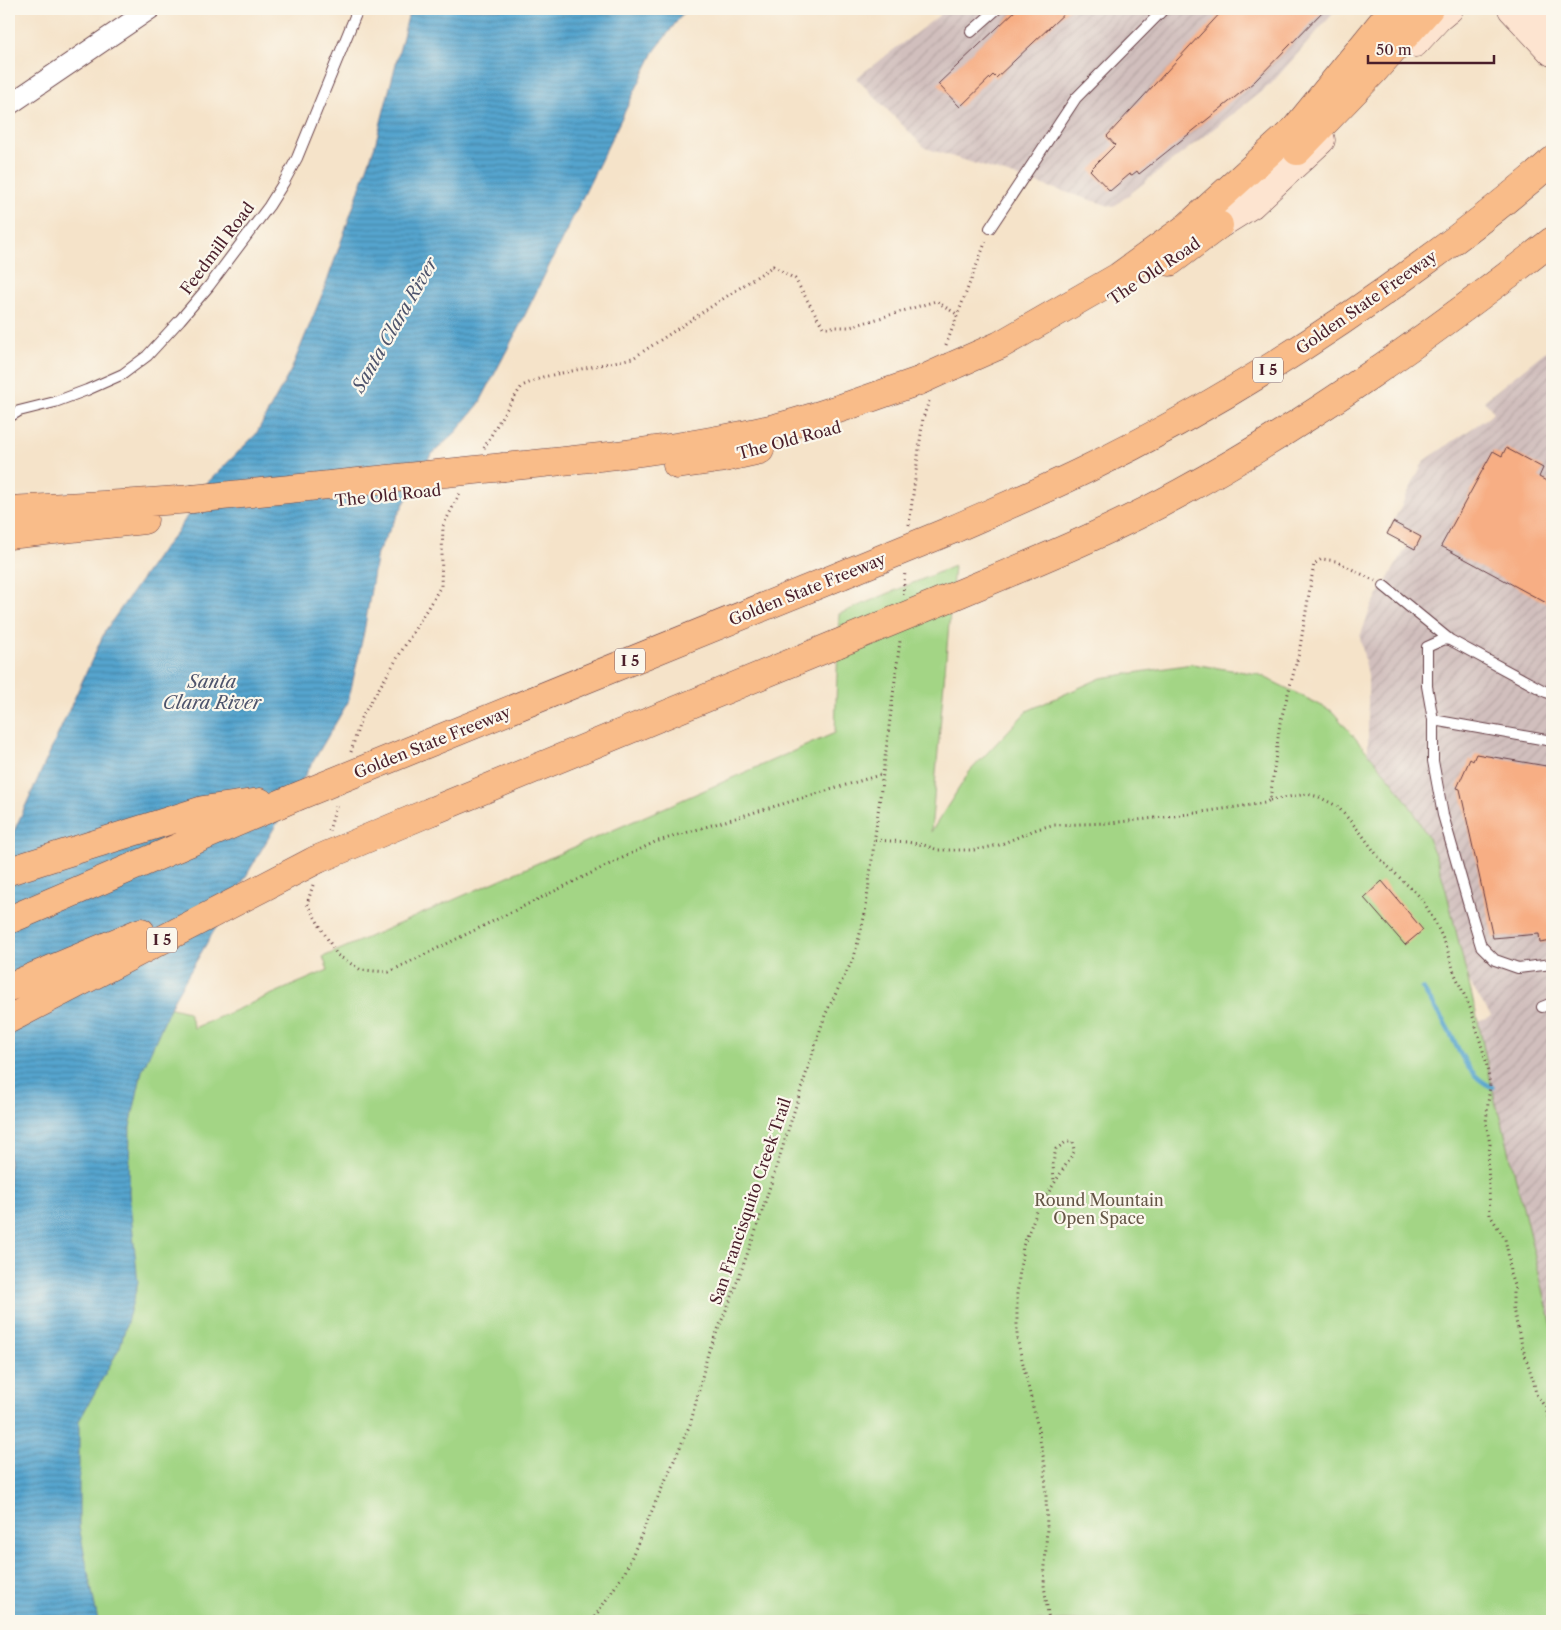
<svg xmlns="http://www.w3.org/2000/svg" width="1561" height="1630" font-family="'Libre Caslon Text',serif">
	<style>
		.industrial { fill: url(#industrial-furrows) }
		.park { fill: #a3d585; stroke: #767a58 }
		.water { fill: url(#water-rules); stroke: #4f627c }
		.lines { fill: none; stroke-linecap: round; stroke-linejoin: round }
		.stream { stroke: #54a4ce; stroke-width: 5 }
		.building { fill: #f7ae84 }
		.lane-casing { stroke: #643c43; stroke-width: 12 }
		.street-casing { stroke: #643c43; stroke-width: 22 }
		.secondary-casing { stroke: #643c43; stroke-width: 29 }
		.primary-casing { stroke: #643c43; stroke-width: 29 }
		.highway-casing { stroke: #643c43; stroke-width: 29 }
		.path { stroke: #643c43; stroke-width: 3; stroke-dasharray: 1 4; stroke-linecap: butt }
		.lane { stroke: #fff; stroke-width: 10 }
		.street { stroke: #fff; stroke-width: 20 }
		.secondary { stroke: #fde4d0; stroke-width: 28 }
		.primary { stroke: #f9bc89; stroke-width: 28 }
		.highway { stroke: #f9bc89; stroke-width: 28 }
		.primary-bridge-casing { stroke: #643c43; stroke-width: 29; stroke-linecap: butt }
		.highway-bridge-casing { stroke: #643c43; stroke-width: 29; stroke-linecap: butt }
		.primary-bridge { stroke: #f9bc89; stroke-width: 28 }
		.highway-bridge { stroke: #f9bc89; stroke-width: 28 }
		.labels { text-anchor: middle; stroke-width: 4.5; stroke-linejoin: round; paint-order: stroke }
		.shield { fill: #fbf7ec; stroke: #7f6065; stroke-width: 1 }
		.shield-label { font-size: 15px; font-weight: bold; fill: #4a1f2b }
		.street-label { font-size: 16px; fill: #4a1f2b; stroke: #fbf7ec }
		.park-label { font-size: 16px; fill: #655646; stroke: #fbf7ec }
		.water-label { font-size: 18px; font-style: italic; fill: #4e546c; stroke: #fbf7ec }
	</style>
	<defs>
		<pattern id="industrial-furrows" width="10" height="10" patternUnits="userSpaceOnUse" patternTransform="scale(1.25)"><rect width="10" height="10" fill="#d1bfbd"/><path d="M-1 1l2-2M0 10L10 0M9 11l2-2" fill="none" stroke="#b5a4a3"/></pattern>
		<pattern id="water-rules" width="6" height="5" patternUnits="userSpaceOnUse" patternTransform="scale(1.25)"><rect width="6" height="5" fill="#54a4ce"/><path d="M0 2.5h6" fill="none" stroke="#4885a7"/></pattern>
	</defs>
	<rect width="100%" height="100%" fill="#fbf7ec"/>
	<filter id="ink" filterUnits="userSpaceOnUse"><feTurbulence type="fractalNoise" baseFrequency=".02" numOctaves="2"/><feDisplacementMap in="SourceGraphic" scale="10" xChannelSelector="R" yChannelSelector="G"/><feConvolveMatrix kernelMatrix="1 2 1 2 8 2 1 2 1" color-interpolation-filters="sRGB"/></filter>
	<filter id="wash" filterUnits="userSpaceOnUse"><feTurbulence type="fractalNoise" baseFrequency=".0096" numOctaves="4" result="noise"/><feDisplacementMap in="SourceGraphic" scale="20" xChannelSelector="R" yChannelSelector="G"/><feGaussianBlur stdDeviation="1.12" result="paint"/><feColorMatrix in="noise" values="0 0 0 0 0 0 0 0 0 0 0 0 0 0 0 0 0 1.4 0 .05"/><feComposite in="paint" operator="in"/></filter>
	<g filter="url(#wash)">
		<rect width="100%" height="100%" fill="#f5e3c9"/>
		<path class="industrial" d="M948 9H1337L1271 84 1113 207 925 148 856 78Z
			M1552 346V1326L1500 1114 1496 1105 1478 1021 1491 1016 1469 982 1439 865 1429 840 1414 812 1393 782 1368 755V675L1360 637 1371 607 1408 545 1387 534 1424 461 1489 417 1494 412 1484 401Z"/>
		<path class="park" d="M954 566 931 832 970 771 1027 711 1101 678 1192 664 1258 674 1332 711 1393 782 1414 812 1429 840 1439 865 1447 894 1478 1021 1496 1105 1500 1114 1552 1326V1621H9V1063L147 1002 188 1012 194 1028 328 970 323 957 835 733 839 614Z"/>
		<path class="water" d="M410 9H686L654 52 523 319 479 404 456 432 430 456 377 553 364 632 348 702 174 999 142 1071 130 1127 129 1193 138 1283 120 1347 79 1421V1527L98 1621H9V842L105 631 161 551 178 531 208 482 256 434 291 370 324 290 375 145Z"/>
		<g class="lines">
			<path class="stream" d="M1423 989C1431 1002 1440 1015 1448 1029 1460 1051 1467 1076 1492 1087"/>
		</g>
		<g id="blocks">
			<path class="building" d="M1017 9H1069L996 78 993 75 960 107 938 84Z
				M1224 9H1325L1254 82 1139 174 1137 171 1132 175 1130 174 1110 191 1090 170 1115 145 1107 136Z
				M1506 448 1543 468 1539 477 1552 484V606L1441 546 1493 451 1502 456Z
				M1393 522 1421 537 1415 549 1387 534Z
				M1476 754 1552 767V941L1540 943 1539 934 1493 938 1460 789 1457 788 1470 759 1473 761Z
				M1382 881 1423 930 1405 945 1364 898Z"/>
		</g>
	</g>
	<g filter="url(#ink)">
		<use href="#blocks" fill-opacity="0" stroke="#643c43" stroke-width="1"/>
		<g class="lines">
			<g class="lane-casing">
				<path id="lane" d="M971 32 997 9
					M990 228 1076 98 1164 9
					M9 417 19 411 55 402 87 390 123 374 147 356 180 320 209 286 269 206 284 182 297 158 358 9
					M1384 586 1450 640
					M1552 694 1546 692 1450 640 1445 639 1427 647V686L1433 720 1552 741
					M1433 720V761L1443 815 1469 906 1481 946 1495 960 1518 968 1552 964
					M1542 1007 1552 1003"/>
			</g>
			<g class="street-casing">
				<path id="street" d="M9 105 150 9"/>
			</g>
			<g class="secondary-casing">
				<path id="secondary" d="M1512 9 1552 52
					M1542 9 1552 20
					M1415 43 1438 18 1449 9
					M1219 225 1251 205 1321 140"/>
			</g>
			<g class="primary-casing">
				<path id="primary" d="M1297 151 1374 71 1429 9
					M1170 262 1219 225
					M952 366 1000 345 1118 277 1187 227 1296 128 1393 9
					M677 465 719 459 760 450
					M504 467C596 458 688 449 778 427 826 415 872 397 919 381
					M9 510 121 504 192 499
					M9 535 144 520"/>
			</g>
			<g class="highway-casing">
				<path id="highway" d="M954 529C997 510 1042 491 1085 470 1205 412 1318 341 1425 262 1469 230 1511 197 1552 161
					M949 598C1027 565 1106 534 1180 493 1312 421 1434 333 1552 241
					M419 747 842 575
					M432 811 837 644
					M9 871 203 810 260 802
					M9 920 296 797
					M9 987 141 932
					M9 1019 316 860"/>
			</g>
			<path class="path" d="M946 345 987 238
				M484 448 502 416 522 386 543 377 633 358 773 266 795 279 823 327H850L936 301 958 315
				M909 525 923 418 929 401
				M903 595 905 571
				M351 752 361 718 441 586 443 526 460 493
				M1270 800 1307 794 1319 797 1337 806 1360 832 1380 859 1419 896 1425 904 1438 928 1446 945 1454 972 1471 1010 1486 1061 1490 1084 1486 1123 1490 1144 1488 1162 1490 1215 1505 1239 1509 1258 1510 1274 1515 1288 1513 1292V1309L1523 1349 1534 1383 1536 1394 1545 1407 1552 1425
				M329 831 337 803
				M875 840 907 842 924 845 938 850H976L999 845 1037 829 1052 825 1110 823 1174 816 1265 803 1270 800 1280 723 1299 653 1314 564 1322 559 1336 561 1375 581
				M313 885 307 904 337 955 361 970 389 972 655 842 883 774
				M592 1621 625 1572 691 1422 708 1353 732 1296 756 1230 825 1015 854 957 865 914 900 641
				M1049 1621 1044 1585 1047 1527 1045 1466 1037 1424 1017 1338V1294L1023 1246 1038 1209 1074 1152 1073 1142H1066L1056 1149 1053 1163 1054 1183"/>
			<use href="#lane" class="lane"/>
			<use href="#street" class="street"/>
			<use href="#secondary" class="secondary"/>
			<use href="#primary" class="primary"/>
			<use href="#highway" class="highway"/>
			<g class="primary-bridge-casing">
				<path id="primary-bridge" d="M919 381 952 366
					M192 499 504 467"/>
			</g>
			<g class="highway-bridge-casing">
				<path id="highway-bridge" d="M842 575 954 529
					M837 644 949 598
					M296 797 419 747
					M316 860 432 811"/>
			</g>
			<use href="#primary-bridge" class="primary-bridge"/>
			<use href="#highway-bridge" class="highway-bridge"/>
		</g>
	</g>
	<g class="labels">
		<g class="shield">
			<rect x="1253" y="357.5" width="30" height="25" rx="4"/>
			<rect x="615" y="648.5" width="30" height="25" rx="4"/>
			<rect x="147" y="927.5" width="30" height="25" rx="4"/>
		</g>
		<g class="shield-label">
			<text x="1268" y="375">I 5</text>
			<text x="630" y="666">I 5</text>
			<text x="162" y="945">I 5</text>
		</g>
		<g class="street-label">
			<text transform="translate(217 248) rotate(-53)" y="6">Feedmill Road</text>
			<text transform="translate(1154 271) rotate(-34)" y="6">The Old Road</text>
			<text transform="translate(1366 302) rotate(-35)" y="6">Golden State Freeway</text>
			<text transform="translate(789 440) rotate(-15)" y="6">The Old Road</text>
			<text transform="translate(388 495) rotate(-6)" y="6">The Old Road</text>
			<text transform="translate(807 589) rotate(-22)" y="6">Golden State Freeway</text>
			<text transform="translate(432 742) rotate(-22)" y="6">Golden State Freeway</text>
			<text transform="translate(750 1201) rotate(-71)" y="6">San Francisquito Creek Trail</text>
		</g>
		<g class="park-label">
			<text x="1099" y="1206">Round Mountain<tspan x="1099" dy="18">Open Space</tspan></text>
		</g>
		<g class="water-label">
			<text transform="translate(395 325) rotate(-60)" y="6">Santa Clara River</text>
			<text x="212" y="688">Santa<tspan x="212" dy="21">Clara River</tspan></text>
		</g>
	</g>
	<rect width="1561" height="1630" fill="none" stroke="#fbf7ec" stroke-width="30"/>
	<path d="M1368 55v8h126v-8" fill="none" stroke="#4a1f2b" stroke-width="2.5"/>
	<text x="1376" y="55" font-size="15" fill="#4a1f2b" stroke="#fbf7ec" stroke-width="4" paint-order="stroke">50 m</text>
</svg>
